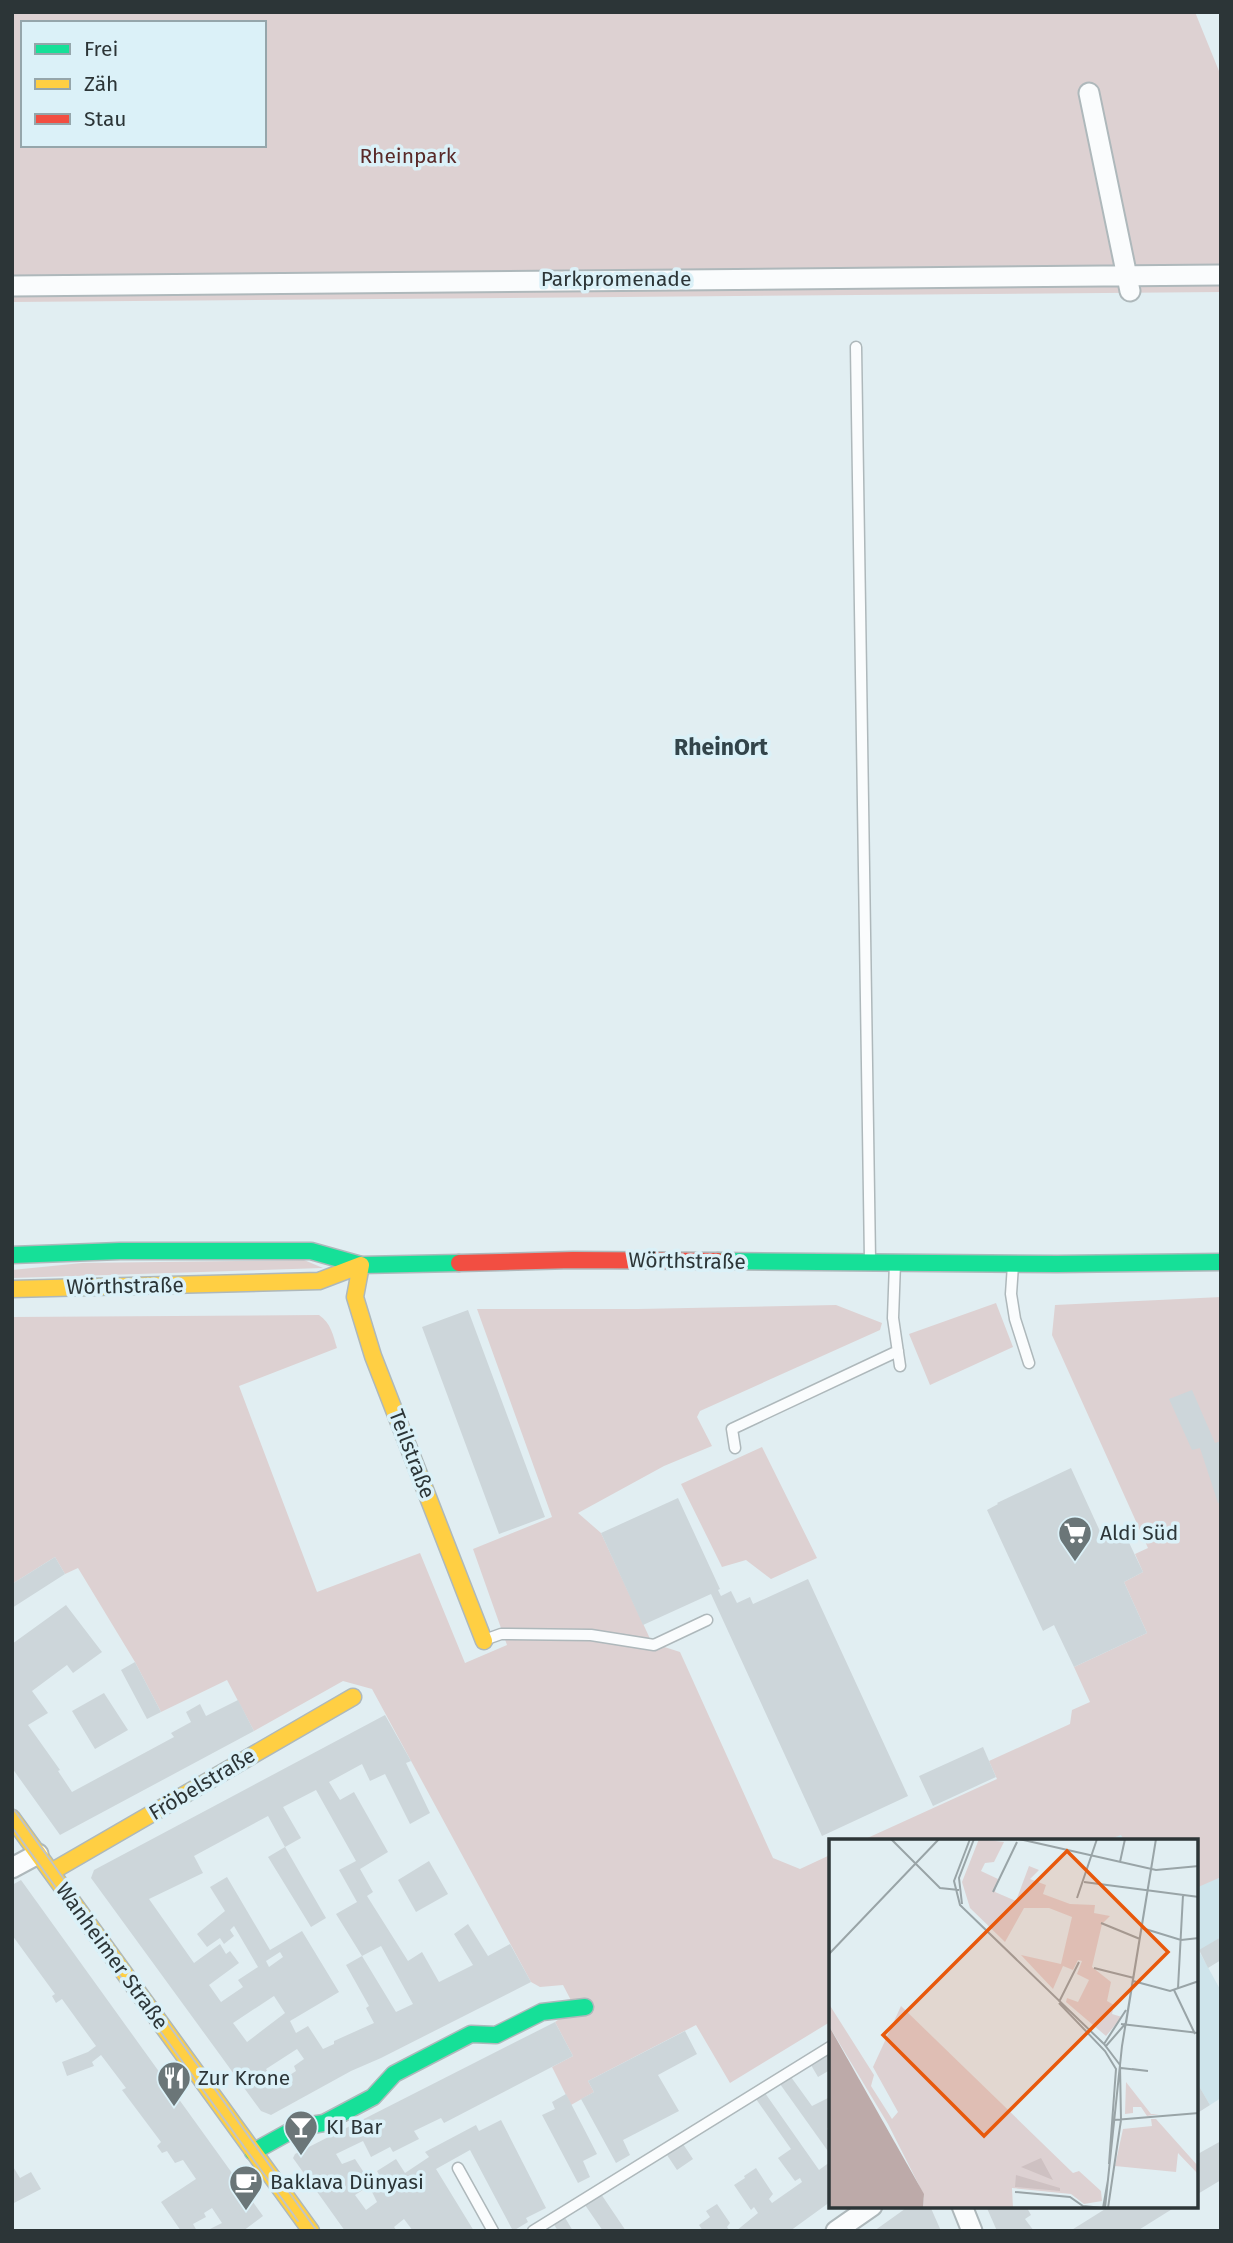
<svg xmlns="http://www.w3.org/2000/svg" width="1233" height="2243" font-family="'Fira Sans',sans-serif">
	<style>
		.built { fill: #cee4eb }
		.green { fill: #ddd1d2; fill-rule: evenodd }
		.building { fill: #cdd6da; fill-rule: evenodd }
		.lines { fill: none; stroke-linecap: round; stroke-linejoin: round }
		.lane-casing { stroke: #aeb8bb; stroke-width: 13 }
		.street-casing { stroke: #aeb8bb; stroke-width: 23 }
		.fast-casing { stroke: #aeb8bb; stroke-width: 19 }
		.slow-casing { stroke: #aeb8bb; stroke-width: 19 }
		.jam-casing { stroke: #aeb8bb; stroke-width: 19 }
		.lane { stroke: #fafcfd; stroke-width: 10 }
		.street { stroke: #fafcfd; stroke-width: 19 }
		.fast { stroke: #16e098; stroke-width: 16 }
		.slow { stroke: #ffcf43; stroke-width: 16 }
		.jam { stroke: #f24e42; stroke-width: 16 }
		.tram { stroke: #c1c4c5; stroke-width: 2 }
		.labels { text-anchor: middle; stroke-width: 7; stroke-linejoin: round; paint-order: stroke }
		.park-label { font-size: 21px; fill: #592928; stroke: #dbf1f8 }
		.street-label { font-size: 21px; fill: #2c3537; stroke: #dbf1f8 }
		.poi-label { font-size: 21px; fill: #2c3537; stroke: #dbf1f8; text-anchor: start }
		.neighbourhood-label { font-size: 23px; font-weight: bold; fill: #32444a; stroke: #dbf1f8 }
		.inset-road { fill: none; stroke: #99a4a7; stroke-width: 2 }
		.view { fill: #e8590c; fill-opacity: 0.15; stroke: #e8590c; stroke-width: 3.5 }
		.inset-edge { fill: none; stroke: #2c3537; stroke-width: 3.5 }
	</style>
	<rect width="100%" height="100%" fill="#e1eef2"/>
	<path class="built" d="M1221 1791V1937L1199 1951 1221 1991V2098L1210 2105 1196 2081V1840H1108Z"/>
	<path class="green" d="M12 12H1195L1221 76V292L12 302ZM23 23H264V145H23Z
		M304 1260 323 1268 12 1278V1270L82 1263Z
		M1221 1297V1877L1196 1888V1840H1124L1121 1835 1108 1840H863L997 1779 989 1761 1070 1724 1072 1710 1090 1702 1074 1667 1147 1633 1124 1582 1143 1572 1135 1554 1148 1548 1052 1335 1055 1305Z
		M996 1303 1013 1347 930 1385 909 1334Z
		M836 1305 882 1323 880 1330 700 1411 697 1417 712 1446 664 1466 578 1513 601 1533 652 1643 680 1652 773 1858 800 1869 830 1855V2022L730 2083 696 2025 588 2081 594 2092 571 2105 552 2067 573 2056 555 2022 575 2008 563 1985 540 1987 531 1982 372 1689 343 1681 254 1731 227 1680 161 1712 135 1662 78 1568 65 1574 55 1557 12 1584V1317L319 1315C331 1323 333 1335 337 1348L239 1386 317 1592 420 1553 465 1663 507 1645 473 1549 552 1517 477 1309H638Z
		M762 1447 817 1558 771 1579 746 1560 722 1567 681 1484Z"/>
	<path class="building" d="M468 1310 545 1517 499 1534 422 1327Z
		M1192 1390 1215 1443 1221 1441V1502L1218 1503 1200 1448 1192 1450 1169 1399Z
		M1071 1468 1104 1540 1124 1532 1143 1572 1124 1582 1147 1633 1074 1667 1054 1625 1043 1631 987 1510 998 1504 997 1503Z
		M678 1498 720 1589 718 1590 721 1596 731 1591 737 1603 750 1597 753 1604 808 1579 908 1796 822 1836 711 1594 643 1625 601 1533Z
		M55 1557 65 1574 12 1608V1584Z
		M66 1605 102 1652 73 1673 67 1665 32 1691 48 1713 28 1725 60 1770 58 1771 72 1792 174 1737 171 1733 191 1722 186 1712 200 1704 206 1716 238 1700 254 1731 60 1835 12 1768V1644Z
		M135 1662 161 1712 147 1719 121 1670Z
		M104 1693 128 1730 95 1749 72 1711Z
		M385 1715 411 1761 406 1763 430 1813 410 1824 385 1774 370 1781 362 1764 329 1782 340 1800 354 1792 388 1852 360 1869 373 1892 367 1896 408 1961 422 1952 439 1982 473 1965 454 1934 468 1924 488 1956 510 1944 531 1982 381 2058 351 2071 271 2115 261 2111 91 1878 94 1870ZM316 1790 356 1861 339 1870 357 1902 336 1914 362 1956 381 1946 413 2004 396 2012 362 1956 346 1965 369 2006 366 2008 374 2023 334 2041V2044L323 2049 308 2026 296 2033 290 2021 339 1992 302 1931 270 1950 227 1877 210 1887 225 1911 197 1934 207 1947 220 1938 224 1944 234 1936 230 1930 234 1926 258 1967 238 1980 243 1987 221 2002 209 1985 239 1963 230 1951 226 1954 220 1944 194 1963 149 1899 203 1873 194 1856 268 1816 285 1847 301 1838 283 1807ZM280 1952 283 1957 269 1967 266 1961ZM274 1996 285 2013 247 2042 233 2023ZM297 2049 304 2059 294 2066 296 2071 276 2084 266 2069Z
		M983 1747 996 1777 933 1806 919 1776Z
		M285 1847 326 1918 311 1927 268 1857Z
		M429 1861 448 1894 416 1912 398 1880Z
		M21 1880 263 2216 243 2231H206L222 2223 212 2208 204 2213 206 2217 193 2224 197 2231H181L161 2202 196 2179 183 2160 175 2163 167 2151 162 2153 157 2146 161 2142 122 2090 126 2088 101 2055 92 2062 94 2066 67 2076 62 2062 88 2052 96 2046 62 1999 56 2003 52 1996 55 1994 12 1935V1885Z
		M1221 1937V1960L1208 1968 1199 1950Z
		M555 2022 573 2056 444 2123 441 2118 414 2131 419 2139 393 2152 390 2147 371 2157 363 2141 336 2154 342 2164 355 2159 372 2185 382 2180 377 2171 396 2159 405 2173 429 2157 425 2152 476 2125 479 2131 501 2120 546 2208 526 2218 528 2222 513 2231 470 2150 436 2169 474 2231H413L404 2219 394 2227 397 2231H345L293 2158 295 2154ZM369 2186 377 2202 366 2210 355 2195Z
		M685 2031 697 2054 658 2075 679 2111 623 2140 630 2155 616 2163 581 2099 594 2092 588 2081Z
		M830 2053V2070L818 2077 811 2065Z
		M791 2077 812 2106 830 2097V2127L827 2128 830 2134V2154L780 2084Z
		M1196 2081 1210 2105 1196 2114Z
		M765 2093 819 2170 830 2162V2202L790 2231H736L758 2213 754 2207 751 2210 734 2185 745 2178 744 2176 756 2168 773 2194 769 2199 772 2203 802 2182 800 2178 795 2181 778 2158 791 2149 756 2099Z
		M566 2094 597 2154 583 2161 590 2177 578 2183 542 2115 555 2109 552 2102Z
		M1221 2141V2180L1196 2195V2155Z
		M683 2144 693 2159 677 2170 667 2155Z
		M12 2165 20 2178 31 2172 41 2189 12 2204Z
		M601 2194 626 2231H603L585 2205Z
		M717 2204 730 2223 727 2227 730 2231H703L699 2225 710 2217 706 2211Z
		M909 2206H930L941 2231H874Z
		M986 2206H1026L1031 2215 1025 2219 1034 2231H997Z
		M1110 2206H1177L1137 2231H1070Z
		M564 2216 573 2231H558L553 2223Z"/>
	<g class="lines">
		<g class="lane-casing">
			<path id="lane" d="M856 347 870 1260
				M895 1263 893 1318 900 1366
				M1013 1265 1011 1294 1015 1319 1029 1363
				M735 1448 732 1429 898 1351
				M487 1639 501 1634 591 1635 654 1645 707 1620
				M458 2168 493 2231
				M533 2231 830 2047"/>
		</g>
		<g class="street-casing">
			<path id="street" d="M1089 93 1130 291
				M12 286 1221 275
				M12 1868 38 1854
				M962 2206 972 2231
				M836 2231 872 2206"/>
		</g>
		<g class="fast-casing">
			<path id="fast" d="M12 1255 120 1251H311L361 1265 459 1263
				M718 1261 1057 1264 1221 1262
				M253 2152 298 2127 324 2123 373 2097 394 2074 471 2034 496 2035 542 2012 585 2007"/>
		</g>
		<g class="slow-casing">
			<path id="slow" d="M361 1265 355 1297 373 1356 484 1641
				M12 1289 319 1281 361 1265
				M12 1818 311 2231
				M51 1872 353 1697"/>
		</g>
		<g class="jam-casing">
			<path id="jam" d="M459 1263 573 1260 718 1261"/>
		</g>
		<use href="#lane" class="lane"/>
		<use href="#street" class="street"/>
		<use href="#fast" class="fast"/>
		<use href="#slow" class="slow"/>
		<use href="#jam" class="jam"/>
		<path class="tram" d="M12 1807 317 2231
			M12 1827 298 2221"/>
	</g>
	<defs>
		<g id="supermarket-pin" transform="scale(1.75)"><path d="M0 17L-7.5 6A9.5 9.5 0 1 1 7.5 6Z" fill="#6b7678" stroke="#dbf1f8"/><path d="M-6-5.5h2.5l.6 2H6L4.5 2H-2.5L-4.4-4H-6ZM-1.5 3.2a1.3 1.3 0 1 0 .1 0ZM3 3.2a1.3 1.3 0 1 0 .1 0Z" fill="#fff"/></g>
		<g id="restaurant-pin" transform="scale(1.75)"><path d="M0 17L-7.5 6A9.5 9.5 0 1 1 7.5 6Z" fill="#6b7678" stroke="#dbf1f8"/><path d="M-5-6h1v4h1v-4h1v4h1v-4h1v5L-1.5 .5V6h-2V.5L-5-1ZM5-6V6H3V1.5H1.5Q1.5-4 5-6Z" fill="#fff"/></g>
		<g id="bar-pin" transform="scale(1.75)"><path d="M0 17L-7.5 6A9.5 9.5 0 1 1 7.5 6Z" fill="#6b7678" stroke="#dbf1f8"/><path d="M-6-5H6L.8 .8V4.5H3.5V6h-7V4.5H-.8V.8Z" fill="#fff"/></g>
		<g id="cafe-pin" transform="scale(1.75)"><path d="M0 17L-7.5 6A9.5 9.5 0 1 1 7.5 6Z" fill="#6b7678" stroke="#dbf1f8"/><path d="M-5.5-4.5H6V0H3Q3 3.5 0 3.5H-2.5Q-5.5 3.5-5.5 0ZM3-3.2v2h1.7v-2ZM-6 4.5H4V6H-6Z" fill="#fff"/></g>
	</defs>
	<g fill-rule="evenodd">
		<use href="#supermarket-pin" x="1075" y="1533"/>
		<use href="#restaurant-pin" x="174" y="2078"/>
		<use href="#bar-pin" x="301" y="2127"/>
		<use href="#cafe-pin" x="246" y="2182"/>
	</g>
	<g class="labels">
		<g class="park-label">
			<text x="408" y="163">Rheinpark</text>
		</g>
		<g class="street-label">
			<text x="616" y="286">Parkpromenade</text>
			<text transform="translate(687 1261) rotate(1)" y="7">Wörthstraße</text>
			<text transform="translate(125 1286) rotate(-1)" y="7">Wörthstraße</text>
			<text transform="translate(412 1454) rotate(69)" y="7">Teilstraße</text>
			<text transform="translate(202 1784) rotate(-31)" y="7">Fröbelstraße</text>
			<text transform="translate(112 1956) rotate(54)" y="7">Wanheimer Straße</text>
		</g>
		<g class="poi-label">
			<text x="1100" y="1540">Aldi Süd</text>
			<text x="198" y="2085">Zur Krone</text>
			<text x="326" y="2134">KI Bar</text>
			<text x="270" y="2189">Baklava Dünyasi</text>
		</g>
		<g class="neighbourhood-label">
			<text x="721" y="755">RheinOrt</text>
		</g>
	</g>
	<g transform="translate(829 1839)">
		<rect width="369" height="369" fill="#e1eef2"/>
		<path d="M150 0 175 3 165 23 156 24 152 32 169 40 166 53 187 62 200 27 210 31 201 40 217 46 214 55 241 65 266 66 265 74 281 77 273 85 263 128 282 143 278 162 285 166 283 175 293 178 277 197 237 163 238 159 249 163 260 141 248 135 253 122 249 121 244 131 234 127 224 150 192 116 232 125 243 78 220 69H195L176 103 141 69 133 43ZM0 165 45 236 42 247 63 280 69 273 44 228 72 167 244 334 250 332 272 352 273 362 255 365 242 355 183 349 184 369H94L95 356 59 285 0 187ZM297 243 322 275H330L318 277 312 268H304V274L296 275ZM322 280H327L369 327V335L349 314 347 333 286 327 294 290 323 287Z" fill="#ddd1d2"/>
		<path d="M212 319 224 341 192 328ZM187 336 231 349V352L186 348Z" fill="#cec1c2"/>
		<path d="M0 187 95 355 94 369H0Z" fill="#bdaaa9"/>
		<path class="inset-road" d="M62 0 111 49 130 51M141 0 125 42 131 66 275 205 291 226 292 281 279 369M190 0 327 31 370 27M291 23 296 0M255 43 370 58M164 53 188 3M248 59 268 0M133 65 130 39 145 0M272 84 311 100M313 89 352 101 370 99M0 115 110 0M265 129 305 139M304 142 341 152 370 142M349 149 354 56M345 151 366 195M230 163 250 123M230 164 276 212 287 230 280 325M292 185 370 194M275 205 297 171M277 207 297 184 327 0M292 229 319 232 303 230M285 281 370 274M186 353 241 358 254 367 274 369M274 369 279 341M276 369 293 207 327 0"/>
		<path class="view" d="M238 12 339 113 155 297 54 196Z"/>
		<rect width="369" height="369" class="inset-edge"/>
	</g>
	<rect width="1233" height="2243" fill="none" stroke="#2c3537" stroke-width="28"/>
	<rect x="21" y="21" width="245" height="126" fill="#dbf1f8" stroke="#95a6ab" stroke-width="2"/>
	<rect x="35" y="44" width="35" height="10" fill="#16e098" stroke="#95a6ab" stroke-width="2"/>
	<text x="84" y="56" font-size="21" fill="#2c3537">Frei</text>
	<rect x="35" y="79" width="35" height="10" fill="#ffcf43" stroke="#95a6ab" stroke-width="2"/>
	<text x="84" y="91" font-size="21" fill="#2c3537">Zäh</text>
	<rect x="35" y="114" width="35" height="10" fill="#f24e42" stroke="#95a6ab" stroke-width="2"/>
	<text x="84" y="126" font-size="21" fill="#2c3537">Stau</text>
</svg>
